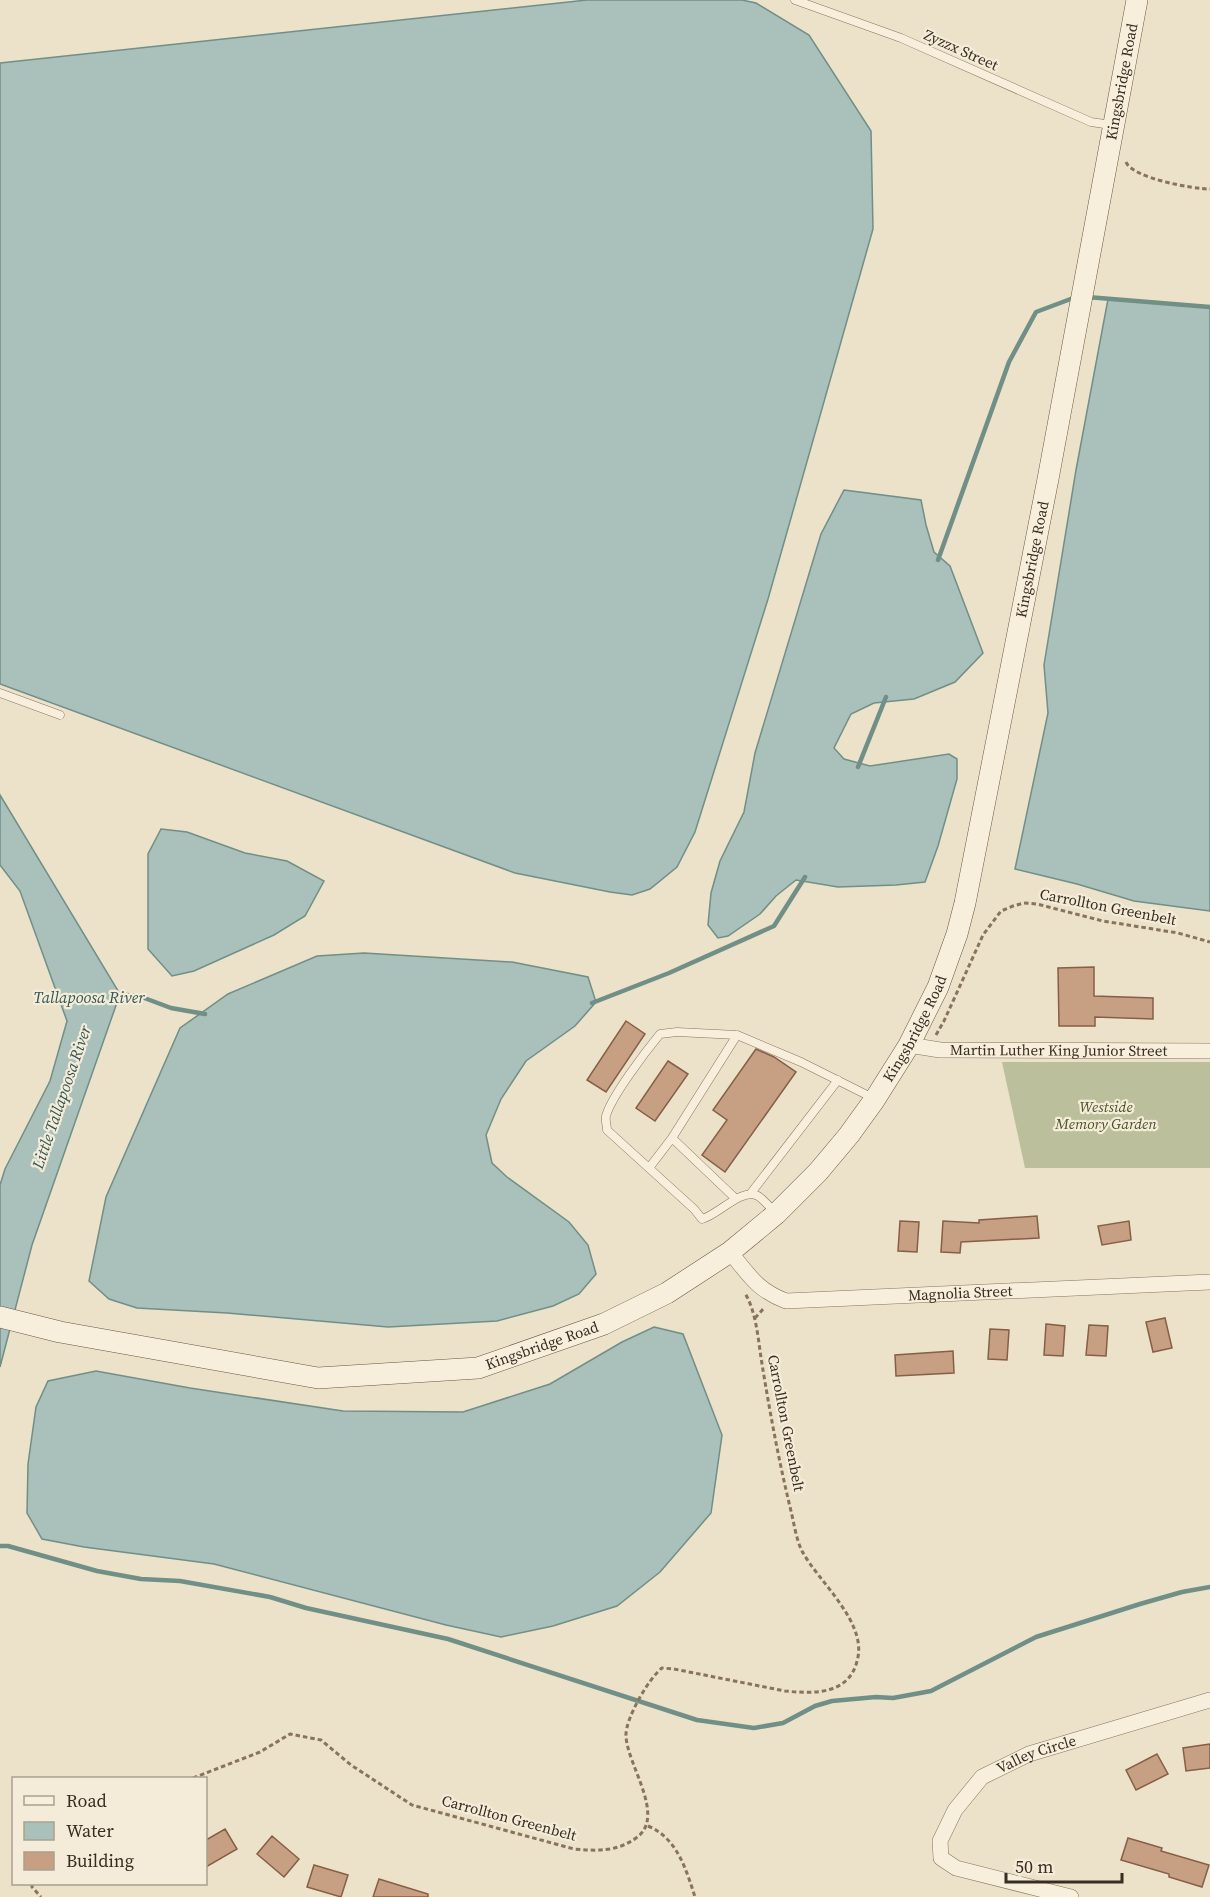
<svg xmlns="http://www.w3.org/2000/svg" width="1210" height="1897" font-family="'Source Serif 4',serif">
	<style>
		.cemetery { fill: #bbbf9c }
		.water { fill: #aac0ba; stroke: #708f87; stroke-width: 1.5 }
		.lines { fill: none; stroke-linecap: round; stroke-linejoin: round }
		.stream { stroke: #708f87; stroke-width: 4.5 }
		.building { fill: #c79f82; stroke: #855f46; stroke-width: 1.5 }
		.lane-casing { stroke: #87745f; stroke-width: 9 }
		.street-casing { stroke: #87745f; stroke-width: 16 }
		.secondary-casing { stroke: #695642; stroke-width: 22 }
		.path { stroke: #87745f; stroke-width: 3; stroke-dasharray: 4.5 3; stroke-linecap: butt }
		.lane { stroke: #f7efdc; stroke-width: 8 }
		.street { stroke: #f7efdc; stroke-width: 15 }
		.secondary { stroke: #f7efdc; stroke-width: 21 }
		.labels { text-anchor: middle; stroke-width: 4.5; stroke-linejoin: round; paint-order: stroke }
		.street-label { font-size: 15px; fill: #392d21; stroke: #f4ecd8 }
		.park-label { font-size: 15px; font-style: italic; fill: #495429; stroke: #f4ecd8 }
		.water-label { font-size: 16px; font-style: italic; fill: #325755; stroke: #f4ecd8 }
	</style>
	<rect width="100%" height="100%" fill="#ece1c9"/>
	<path class="cemetery" d="M1002 1062H1210V1168H1025Z"/>
	<path class="water" d="M587 0H742L756 3 809 35 871 131 873 229 768 599 695 832 677 867 650 889 632 895 610 892 515 873 0 684V63Z
		M1108 299 1210 307V911L1134 901 1077 884 1015 869 1048 713 1044 665 1076 470Z
		M844 490 921 500 926 525 934 552 950 566 983 653 955 682 914 699 874 703 851 714 834 748 844 759 870 766 949 754 957 759V779L938 846 925 882 896 885 838 887 796 880 776 896 760 914 728 936 718 938 708 925 711 893 720 861 744 812 755 753 821 534Z
		M0 795 120 994 32 1245 0 1367V1185L5 1169 50 1081 67 1021 20 891 0 865Z
		M161 829 187 832 245 853 287 861 324 881 305 916 274 935 194 971 172 976 148 949V854Z
		M364 953 512 962 588 977 596 1002 575 1026 526 1061 501 1099 486 1135 492 1163 507 1177 569 1222 588 1245 596 1274 579 1294 553 1306 497 1321 388 1327 227 1313 137 1308 109 1299 89 1281 106 1197 180 1028 228 994 317 956Z
		M654 1327 683 1334 722 1435 711 1513 660 1572 617 1606 553 1626 501 1637 446 1625 214 1564 84 1547 42 1539 27 1513 28 1464 36 1407 48 1381 96 1371 190 1388 343 1411 463 1412 550 1384 622 1342Z"/>
	<g class="lines">
		<path class="stream" d="M1087 297 1210 307
			M938 560 1009 362 1036 312 1076 297
			M858 767 886 697
			M114 994 139 996 171 1008 205 1014
			M592 1003 669 973 774 926 805 877
			M0 1546H8L97 1571 141 1579 180 1581 270 1597 306 1608 448 1639 697 1720 754 1728 783 1723 815 1706 832 1701 876 1697 893 1698 931 1691 1036 1637 1140 1604 1182 1592 1210 1587"/>
	</g>
	<path class="building" d="M1094 967V996L1153 998V1019L1095 1017V1026H1059L1058 968Z
		M626 1021 645 1034 606 1092 587 1080Z
		M756 1049 774 1057 796 1072 725 1172 702 1155 727 1120 713 1110Z
		M668 1061 688 1074 655 1121 636 1108Z
		M1037 1216 1039 1238 961 1242 960 1253 941 1252 943 1221 979 1223V1220Z
		M900 1221 919 1222 917 1252 898 1251Z
		M1129 1221 1131 1240 1102 1245 1098 1226Z
		M1165 1318 1172 1348 1153 1352 1146 1322Z
		M1046 1324 1065 1326 1063 1356 1044 1355Z
		M1089 1325 1108 1326 1106 1356 1086 1355Z
		M990 1329 1009 1330 1007 1360 988 1359Z
		M953 1351 954 1373 896 1376 895 1355Z
		M1210 1744V1768L1186 1771 1183 1748Z
		M1157 1754 1168 1774 1136 1790 1126 1770Z
		M225 1829 237 1849 206 1867V1840Z
		M272 1836 299 1859 284 1877 257 1854Z
		M1128 1838 1162 1848 1161 1851 1209 1865 1202 1887 1169 1877V1874L1121 1860Z
		M314 1865 348 1875 341 1897 307 1887Z
		M379 1879 428 1894V1897H373Z"/>
	<g class="lines">
		<g class="lane-casing">
			<path id="lane" d="M795 0 901 38 1091 122 1111 125
				M0 693 60 715
				M649 1168 672 1138
				M751 1193 838 1080
				M736 1199 672 1138 737 1035
				M775 1213C770 1207 764 1200 758 1196 742 1187 718 1215 702 1219L694 1209 607 1130C607 1126 605 1120 606 1116 611 1097 646 1051 660 1034L677 1032 737 1035 801 1062 873 1098"/>
		</g>
		<g class="street-casing">
			<g id="street">
				<path id="s1" d="M909 1045 940 1050 1210 1051"/>
				<path id="s2" d="M730 1252C749 1275 757 1290 786 1301L1210 1282"/>
				<path id="s3" d="M1071 1897 956 1868 941 1858 940 1841 955 1810 982 1777 1029 1754 1210 1700"/>
			</g>
		</g>
		<g class="secondary-casing">
			<g id="secondary">
				<path id="s4" d="M0 1317 60 1332 318 1378 478 1368 604 1324 667 1293 730 1252 776 1214 818 1172 849 1135 875 1099 909 1045 938 987 957 934 965 903 1048 479 1137 0"/>
			</g>
		</g>
		<path class="path" d="M1126 162C1132 178 1193 189 1210 189
			M936 1035 944 1021 983 935 1001 911 1013 906 1024 903 1037 904 1103 921 1178 933 1210 942
			M755 1318 765 1307
			M193 1778 260 1752 290 1734 321 1740 351 1765 412 1805 574 1849C597 1851 617 1852 636 1838 667 1817 627 1765 626 1736 625 1719 649 1678 662 1668L674 1669 785 1691C815 1694 851 1695 858 1657 865 1620 818 1581 802 1551 796 1539 794 1523 791 1511 779 1462 770 1413 762 1364 758 1340 757 1314 745 1293
			M648 1826C677 1838 686 1869 695 1897
			M32 1884V1887L41 1897"/>
		<use href="#lane" class="lane"/>
		<use href="#street" class="street"/>
		<use href="#secondary" class="secondary"/>
	</g>
	<g class="labels">
		<g class="street-label">
			<text transform="translate(961 50) rotate(24)" y="5">Zyzzx Street</text>
			<text dy="5" stroke="none"><textPath href="#s4" startOffset="2028">Kingsbridge Road</textPath></text>
			<text dy="5" stroke="none"><textPath href="#s4" startOffset="1542">Kingsbridge Road</textPath></text>
			<text transform="translate(1108 907) rotate(11)" y="5">Carrollton Greenbelt</text>
			<text dy="5" stroke="none"><textPath href="#s4" startOffset="1056">Kingsbridge Road</textPath></text>
			<text dy="5" stroke="none"><textPath href="#s1" startOffset="150">Martin Luther King Junior Street</textPath></text>
			<text dy="5" stroke="none"><textPath href="#s2" startOffset="250">Magnolia Street</textPath></text>
			<text dy="5" stroke="none"><textPath href="#s4" startOffset="552">Kingsbridge Road</textPath></text>
			<text transform="translate(786 1423) rotate(79)" y="5">Carrollton Greenbelt</text>
			<text dy="5" stroke="none"><textPath href="#s3" startOffset="290">Valley Circle</textPath></text>
			<text transform="translate(509 1818) rotate(15)" y="5">Carrollton Greenbelt</text>
		</g>
		<g class="park-label">
			<text x="1106" y="1112">Westside<tspan x="1106" dy="17">Memory Garden</tspan></text>
		</g>
		<g class="water-label">
			<text x="89" y="1003">Tallapoosa River</text>
			<text transform="translate(61 1097) rotate(-71)" y="6">Little Tallapoosa River</text>
		</g>
	</g>
	<rect x="12" y="1777" width="195" height="108" fill="#f4ecd8" stroke="#a9a08f" stroke-width="1.5"/>
	<rect x="24" y="1796" width="30" height="9" fill="#f7efdc" stroke="#a9a08f" stroke-width="1.5"/>
	<text x="66" y="1807" font-size="18" fill="#392d21">Road</text>
	<rect x="24" y="1822" width="30" height="18" fill="#aac0ba" stroke="#a9a08f" stroke-width="1.5"/>
	<text x="66" y="1837" font-size="18" fill="#392d21">Water</text>
	<rect x="24" y="1852" width="30" height="18" fill="#c79f82" stroke="#a9a08f" stroke-width="1.5"/>
	<text x="66" y="1867" font-size="18" fill="#392d21">Building</text>
	<path d="M1006 1873v9h116v-9" fill="none" stroke="#392d21" stroke-width="3"/>
	<text x="1015" y="1873" font-size="18" fill="#392d21" stroke="#f4ecd8" stroke-width="4.5" paint-order="stroke">50 m</text>
</svg>
